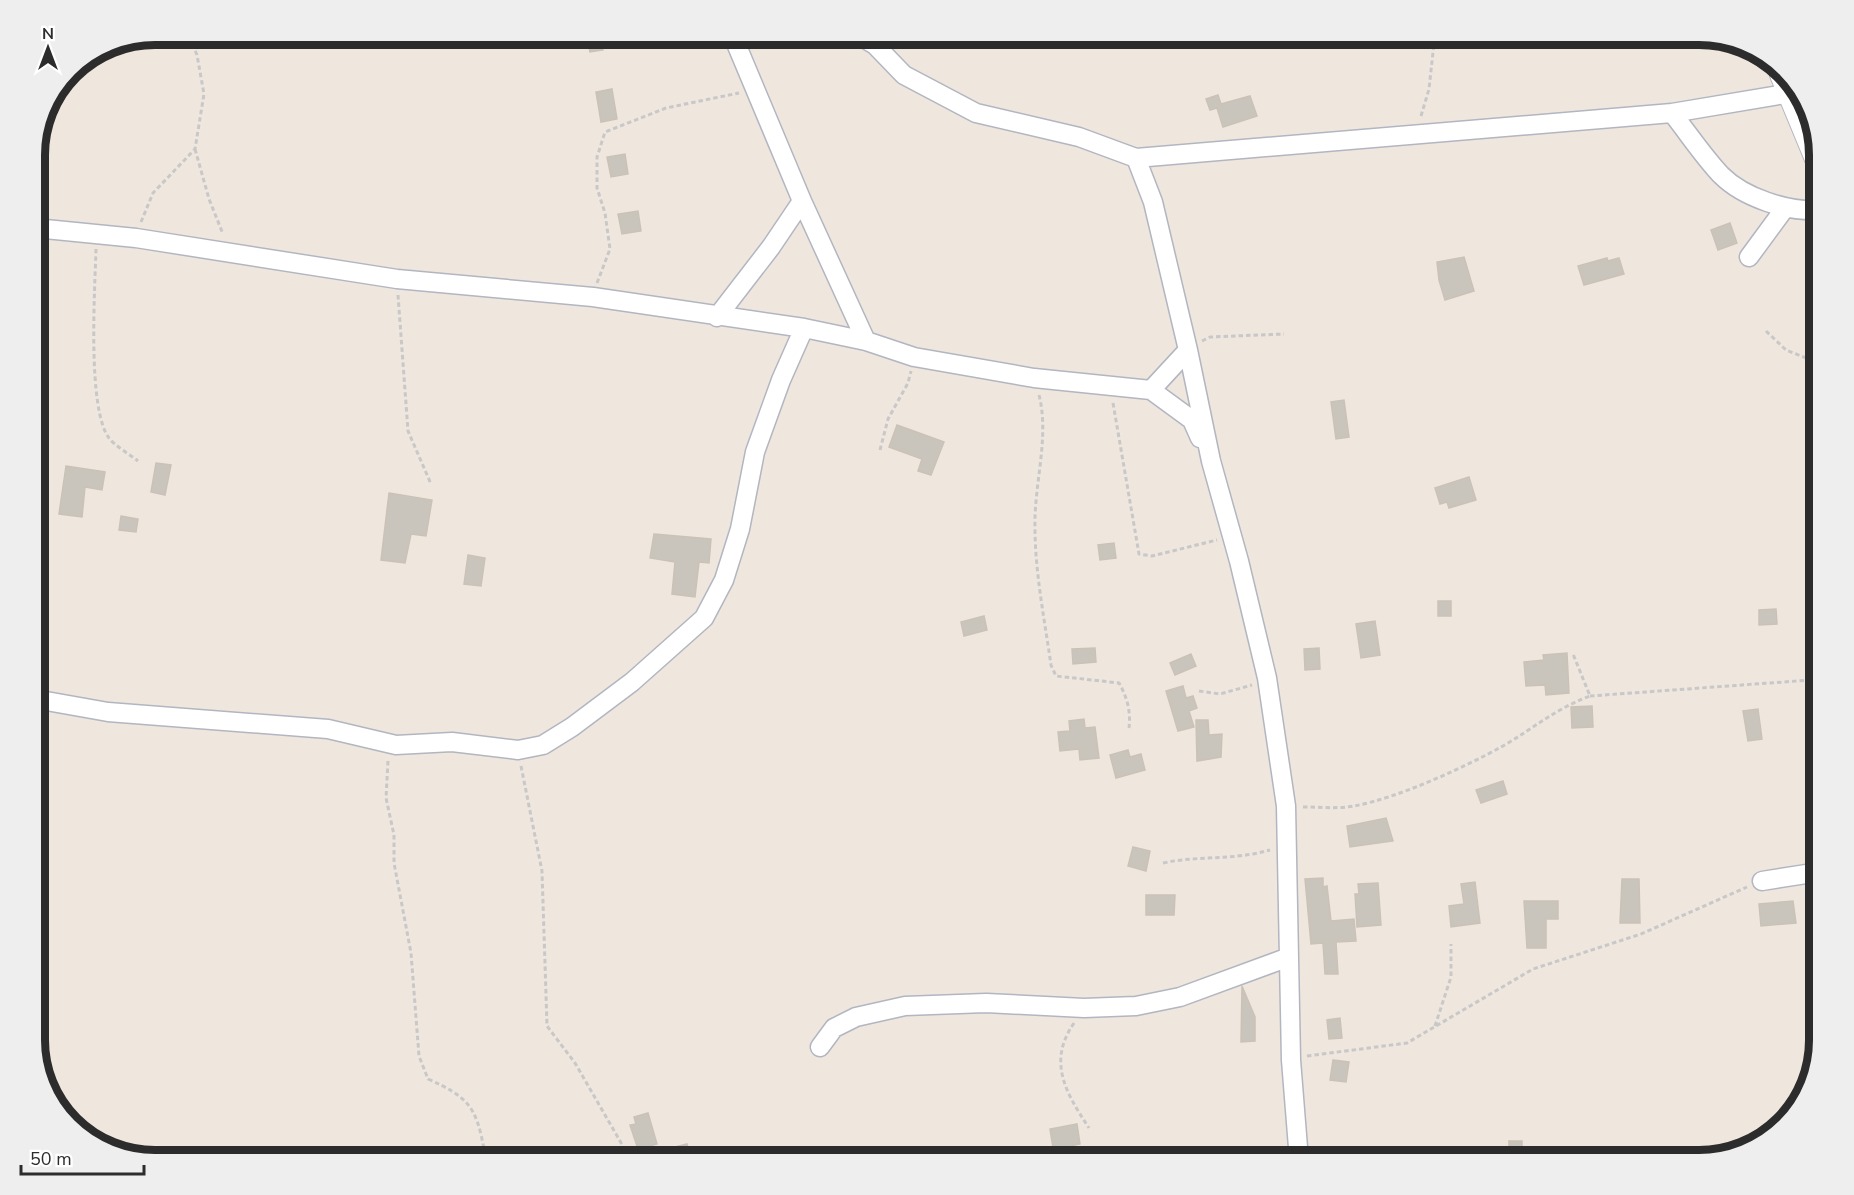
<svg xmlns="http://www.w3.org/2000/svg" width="1854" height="1195" font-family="'Nunito Sans',sans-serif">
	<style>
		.building { fill: #c9c5bc; stroke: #cbc2b7; stroke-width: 1.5 }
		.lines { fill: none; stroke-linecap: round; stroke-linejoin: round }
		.street-casing { stroke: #b2b6c1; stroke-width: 21 }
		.secondary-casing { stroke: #b2b6c1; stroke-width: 28 }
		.path { stroke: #c8c8c8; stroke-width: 3; stroke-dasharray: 4.5 3; stroke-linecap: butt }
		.street { stroke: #fff; stroke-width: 18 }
		.secondary { stroke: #fff; stroke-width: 26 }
		.rim { fill: none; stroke: #2c2c2c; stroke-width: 8 }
	</style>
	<rect width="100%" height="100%" fill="#efe6de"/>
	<path class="building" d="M586 34H600L603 50 590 52Z
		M612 89 617 119 601 122 596 92Z
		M1218 95 1221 104 1250 96 1257 116 1223 127 1217 108 1210 110 1206 99Z
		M625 154 628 174 611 177 607 157Z
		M638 211 641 231 622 234 618 214Z
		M1730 223 1737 243 1718 250 1711 230Z
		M1464 257 1474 291 1445 300 1439 280 1437 262Z
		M1607 258 1608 261 1619 258 1624 274 1584 285 1578 266Z
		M1344 400 1349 437 1336 439 1331 402Z
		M897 425 944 442 931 475 918 471 922 459 889 447Z
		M156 463 171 465 165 495 151 492Z
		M66 466 105 472 102 490 85 487 82 517 59 514Z
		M1469 477 1476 500 1449 508 1447 502 1440 504 1435 488Z
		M389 493 432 500 426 536 411 534 405 563 381 560Z
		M121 516 138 519 136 532 119 530Z
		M654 534 711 539 709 563 699 562 695 597 672 594 675 562 650 558Z
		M1114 543 1116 558 1100 560 1098 545Z
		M468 555 485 558 481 586 464 584Z
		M1438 601H1451V616H1438Z
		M1776 609 1777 624 1759 625V610Z
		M984 616 987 630 964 636 961 622Z
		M1375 621 1380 655 1361 658 1356 624Z
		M1095 648 1096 662 1073 664 1072 649Z
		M1319 648 1320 669 1305 670 1304 649Z
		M1567 653 1569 693 1546 695 1545 685 1526 686 1524 662 1544 660 1543 655Z
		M1191 654 1196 666 1175 675 1170 663Z
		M1183 686 1186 698 1193 696 1197 708 1189 711 1194 727 1178 731 1166 691Z
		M1592 706 1593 727 1572 728 1571 707Z
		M1758 709 1762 739 1748 741 1743 711Z
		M1084 719 1085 728 1095 727 1099 758 1080 760 1079 749 1060 751 1058 732 1070 731 1069 721Z
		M1196 720H1208L1209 735 1222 734 1221 757 1197 761Z
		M1128 750 1130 757 1141 754 1145 770 1116 778 1110 755Z
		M1503 781 1507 794 1481 803 1476 790Z
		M1386 818 1393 841 1350 847 1347 826Z
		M1133 847 1150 851 1146 871 1128 866Z
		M1323 878V887L1327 886 1331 921 1354 919 1356 941 1336 942 1338 974H1325L1323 943 1311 944 1305 879Z
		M1622 879H1639L1640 923H1620Z
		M1475 882 1480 923 1451 927 1449 906 1464 904 1461 884Z
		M1378 883 1381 925 1357 927 1355 894H1359L1358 884Z
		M1146 895H1175L1174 915H1146Z
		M1524 901H1558V919H1546V948H1527Z
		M1793 901 1796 923 1761 926 1759 904Z
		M1242 986 1255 1017V1041L1241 1042Z
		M1340 1018 1342 1038 1329 1039 1327 1020Z
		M1333 1060 1349 1062 1346 1082 1330 1080Z
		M648 1113 657 1144 638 1149 630 1125 636 1124 634 1117Z
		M1077 1124 1080 1144 1070 1146 1074 1160H1055L1050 1129Z
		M1509 1141H1522V1160H1509Z
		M687 1144 692 1161H670L667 1149Z"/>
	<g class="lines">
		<g class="street-casing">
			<path id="street" d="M732 34 802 201 866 341
				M857 34 875 45 904 75 976 113 1079 137 1136 158 1153 202 1188 350 1211 461 1239 561 1267 678 1286 806 1291 1060 1299 1160
				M1672 113 1791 93
				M1136 158 1672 113C1688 133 1703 156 1721 175 1744 198 1788 212 1819 210
				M35 228 136 238 397 279 593 297 804 328 866 341 914 357 1034 378 1151 390 1192 420 1200 438
				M1749 257 1785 208
				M717 317 771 247 802 201
				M1151 390 1188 350
				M35 699 108 712 328 729 396 745 452 742 518 750 543 745 572 727 632 682 704 618 724 580 740 529 755 452 781 380 804 328
				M1762 881 1819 872
				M820 1047 834 1028 856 1017 905 1006 986 1003 1084 1008 1136 1006 1180 997 1289 957"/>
		</g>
		<g class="secondary-casing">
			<path id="secondary" d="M1783 74 1819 161"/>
		</g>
		<path class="path" d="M613 48 639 34
			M1421 116 1429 89 1435 34
			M195 149 209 199 223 234
			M141 222 153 193 195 149 204 94 197 55 188 34
			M96 249C95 288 87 409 109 438 115 446 129 454 138 461
			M597 283 610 249 605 213 597 188V157L605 132 666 108 739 93
			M398 295 408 431 431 484
			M1766 331 1786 350 1806 358 1819 371
			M1202 341 1210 337 1284 334
			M1039 395C1049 434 1036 478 1035 518 1034 568 1044 616 1051 665L1056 676 1119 683C1127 697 1131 711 1129 728
			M1113 403 1139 554 1152 556 1217 540
			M880 450 888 419 908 383 911 371
			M1199 691 1220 694 1252 685
			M1590 696 1811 680 1819 676
			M388 761 386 798 394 835V863L411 953 419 1056 428 1079C468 1097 476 1106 484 1149L517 1160
			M521 766 542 871 547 1026 575 1063 631 1160
			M1303 807C1320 807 1337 809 1354 806 1398 798 1463 768 1503 746 1534 728 1555 709 1590 696L1573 654
			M1163 863C1201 855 1231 861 1270 850
			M1074 1023C1047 1062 1066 1093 1089 1128
			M1435 1026 1451 977V944
			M1307 1056 1407 1043 1533 969 1641 934 1747 887"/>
		<use href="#street" class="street"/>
		<use href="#secondary" class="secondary"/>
	</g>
	<path d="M0 0H1854V1195H0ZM155 45H1699A110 110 0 0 1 1809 155V1040A110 110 0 0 1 1699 1150H155A110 110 0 0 1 45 1040V155A110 110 0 0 1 155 45Z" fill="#eee" fill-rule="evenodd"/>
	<path class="rim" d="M155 45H1699A110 110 0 0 1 1809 155V1040A110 110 0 0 1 1699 1150H155A110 110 0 0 1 45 1040V155A110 110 0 0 1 155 45Z"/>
	<g transform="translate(48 48)" stroke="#ffffff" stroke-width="4.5" paint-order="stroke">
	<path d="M0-4.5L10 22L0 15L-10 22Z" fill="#2c2c2c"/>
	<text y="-9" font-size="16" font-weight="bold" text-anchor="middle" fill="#2c2c2c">N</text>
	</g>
	<path d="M21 1165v9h123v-9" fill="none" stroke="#2c2c2c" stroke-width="3"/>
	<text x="30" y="1165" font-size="18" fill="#2c2c2c" stroke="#ffffff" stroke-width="4.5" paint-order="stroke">50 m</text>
</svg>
